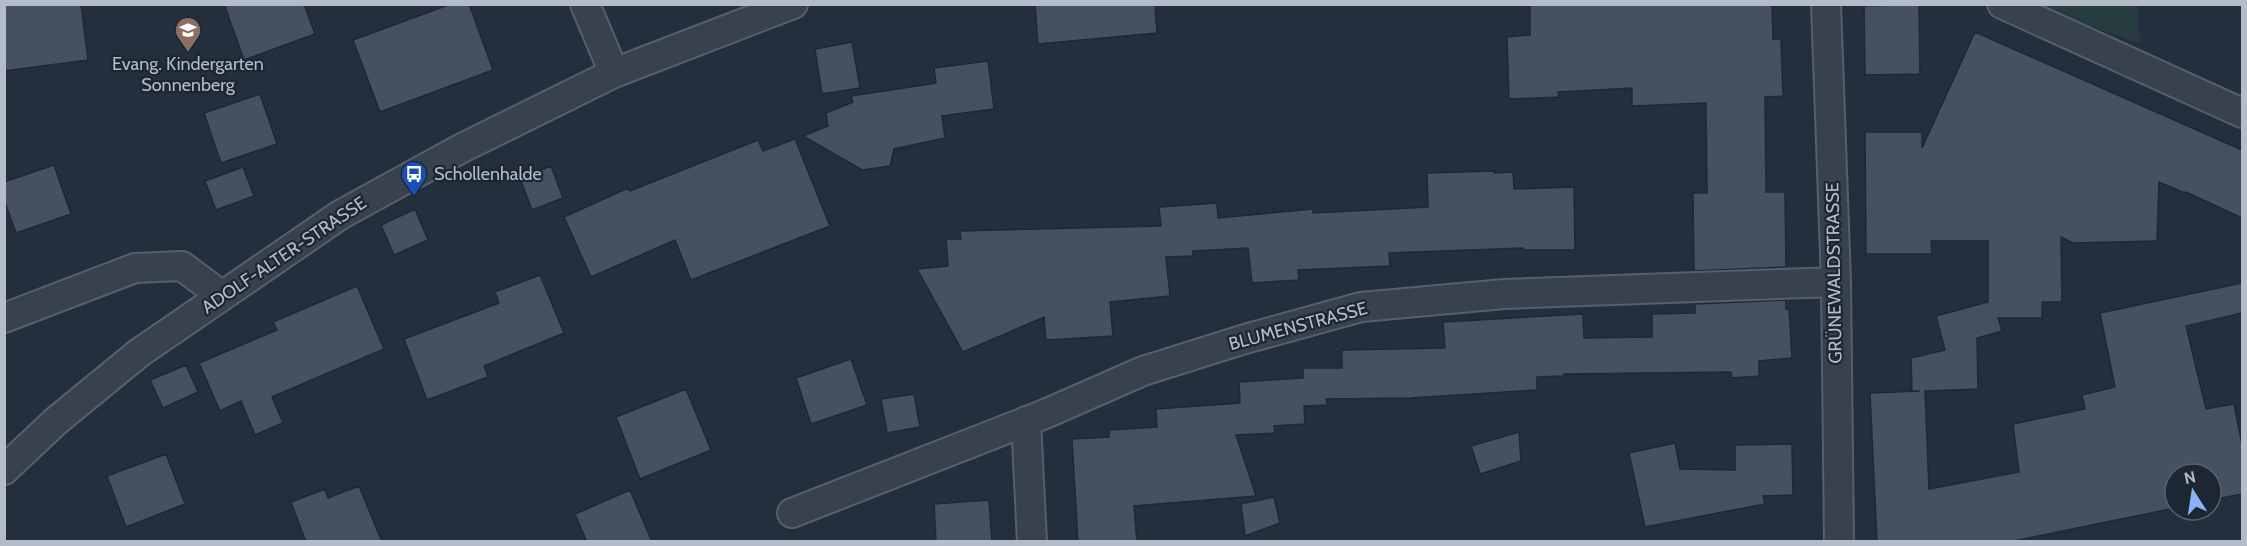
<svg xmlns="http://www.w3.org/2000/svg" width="2247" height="546" font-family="Cabin,sans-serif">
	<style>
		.green { fill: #263c3f }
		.building { fill: #455162; stroke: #1f2835; stroke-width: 1.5 }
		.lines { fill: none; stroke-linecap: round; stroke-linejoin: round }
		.minor-casing { stroke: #565f6c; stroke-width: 32 }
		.minor { stroke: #38414e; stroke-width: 28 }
		.labels { text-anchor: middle; stroke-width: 4.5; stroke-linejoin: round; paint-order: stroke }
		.poi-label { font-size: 18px; fill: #b4bcc9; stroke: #1d2633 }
		.street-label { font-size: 18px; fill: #b4bcc9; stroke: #1d2633 }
	</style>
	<rect width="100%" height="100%" fill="#242f3e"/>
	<path class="green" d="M2033 5H2138L2140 44Z"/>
	<path class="building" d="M4 4H81L88 60 4 71Z
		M224 4H304L315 34 244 60Z
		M451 4H469L493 70 380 112 353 40Z
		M1035 4H1155L1157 33 1038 44Z
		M1530 4H1772L1773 39H1781L1783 96 1765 97 1766 192H1785L1786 267 1694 271 1693 193H1707L1706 103 1632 106V88L1558 92 1559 97 1509 99 1507 37 1530 35Z
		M1919 4 1920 74 1865 75 1864 6Z
		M1975 32 2242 150V218L2186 192 2185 193 2159 182 2157 241 2073 243 2061 237 2062 302H2042V318H1998L2002 331 1977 338 1978 389 1925 391 1929 489 2019 472 2013 424 2085 409 2082 395 2115 387 2100 313 2242 283V313L2186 326 2206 409 2234 404 2242 445V494L2211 500V474H2175V508L2009 542H1877L1870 393 1920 391H1912L1911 358 1945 350 1936 316 1988 302V241H1931L1932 254H1866L1865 132H1922V148Z
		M852 42 860 88 822 94 815 49Z
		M988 61 994 109 942 116 945 138 894 149 890 166 862 170 803 136 828 126 826 113 853 102 851 96 936 83 934 68Z
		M260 94 277 144 221 163 204 113Z
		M795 139 830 226 691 280 675 240 591 277 564 217 628 188 630 191 758 140 763 151Z
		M54 165 71 214 16 233 4 200V182Z
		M551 166 563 198 532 210 520 178Z
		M243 167 254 196 216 210 205 181Z
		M1494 171V173L1513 172 1514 189 1574 187 1575 250H1523V248L1389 253 1390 266 1298 270 1299 280 1252 283 1248 248 1193 251V256L1166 257 1170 296 1110 302 1113 336 1046 340 1044 317 963 352 917 269 948 266 946 239H961L960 231 1161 226 1159 207 1217 203 1218 218 1313 209V213L1428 207 1427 173Z
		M415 209 428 240 394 255 381 225Z
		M540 275 564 333 484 366 488 377 427 400 404 339 499 303 495 292Z
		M357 286 384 349 272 397 283 423 255 435 241 401 220 411 199 363 277 330 273 322Z
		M1786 300V309H1789L1792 358 1759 361V376L1732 378 1731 372 1564 374V376L1537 377V390L1410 398 1326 399 1327 405 1304 406 1305 424 1274 426 1275 433 1236 435 1256 496 1134 506 1137 542H1078L1072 439 1109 437V430L1157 427 1156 409 1240 403 1239 382 1303 378V368H1342V350L1445 348 1443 322 1583 314 1584 338 1652 337V314L1695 313V304Z
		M851 359 867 405 811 424 796 378Z
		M186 365 198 392 163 408 150 380Z
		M686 389 711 450 640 479 616 417Z
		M914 394 920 427 887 433 881 399Z
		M1519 432 1521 461 1480 474 1471 446Z
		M1675 443 1680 469 1735 470V445L1792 444 1793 495 1763 496 1765 504 1645 527 1629 453Z
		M166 454 185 504 126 527 107 476Z
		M359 486 382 542H306L291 502 325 489 328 498Z
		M630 490 652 542H587L575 514Z
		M1274 497 1280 523 1245 536 1241 504Z
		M989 500 992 542H936L934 504Z"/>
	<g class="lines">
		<g class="minor-casing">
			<path id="minor" d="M585 4 614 73
				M1826 4 1836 282 1839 542
				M2002 4 2242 113
				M4 318 135 268 182 266 222 296
				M1026 421 1032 542
				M4 470 56 421 139 353 340 215 462 148 614 73 793 4
				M792 513 1045 414 1143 371 1245 339 1361 307 1504 294 1836 282"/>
		</g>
		<use href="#minor" class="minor"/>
	</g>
	<defs>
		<g id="school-pin" transform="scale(1.35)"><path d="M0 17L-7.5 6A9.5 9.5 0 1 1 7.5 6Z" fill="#8d6e63" stroke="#1d2633"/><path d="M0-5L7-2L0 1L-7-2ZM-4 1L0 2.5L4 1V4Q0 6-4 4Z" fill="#fff"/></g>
		<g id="bus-pin" transform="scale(1.35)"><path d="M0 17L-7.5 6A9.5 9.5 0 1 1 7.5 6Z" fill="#1a4fb4" stroke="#1d2633"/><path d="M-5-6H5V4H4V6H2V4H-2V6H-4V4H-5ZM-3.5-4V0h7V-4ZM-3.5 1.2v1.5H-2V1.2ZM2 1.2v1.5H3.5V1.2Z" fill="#fff"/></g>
	</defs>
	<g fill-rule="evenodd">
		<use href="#school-pin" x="188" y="30"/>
		<use href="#bus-pin" x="414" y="174"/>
	</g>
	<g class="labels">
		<g class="poi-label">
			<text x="188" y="70">Evang. Kindergarten<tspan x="188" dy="21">Sonnenberg</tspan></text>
			<text x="434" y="180" text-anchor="start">Schollenhalde</text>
		</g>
		<g class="street-label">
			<text transform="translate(284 255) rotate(-34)" y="6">ADOLF-ALTER-STRASSE</text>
			<text transform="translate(1834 273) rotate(-91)" y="6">GRÜNEWALDSTRASSE</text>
			<text transform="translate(1298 326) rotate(-15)" y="6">BLUMENSTRASSE</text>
		</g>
	</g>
	<rect width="2247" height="546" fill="none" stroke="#b4bcc9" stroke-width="12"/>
	<g transform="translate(2193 492) rotate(348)"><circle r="28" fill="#1d2633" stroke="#59626f" stroke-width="1.5"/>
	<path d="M0-4.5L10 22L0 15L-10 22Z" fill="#8ab4f8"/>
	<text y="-9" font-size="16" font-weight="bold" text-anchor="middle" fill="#b4bcc9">N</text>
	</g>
</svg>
